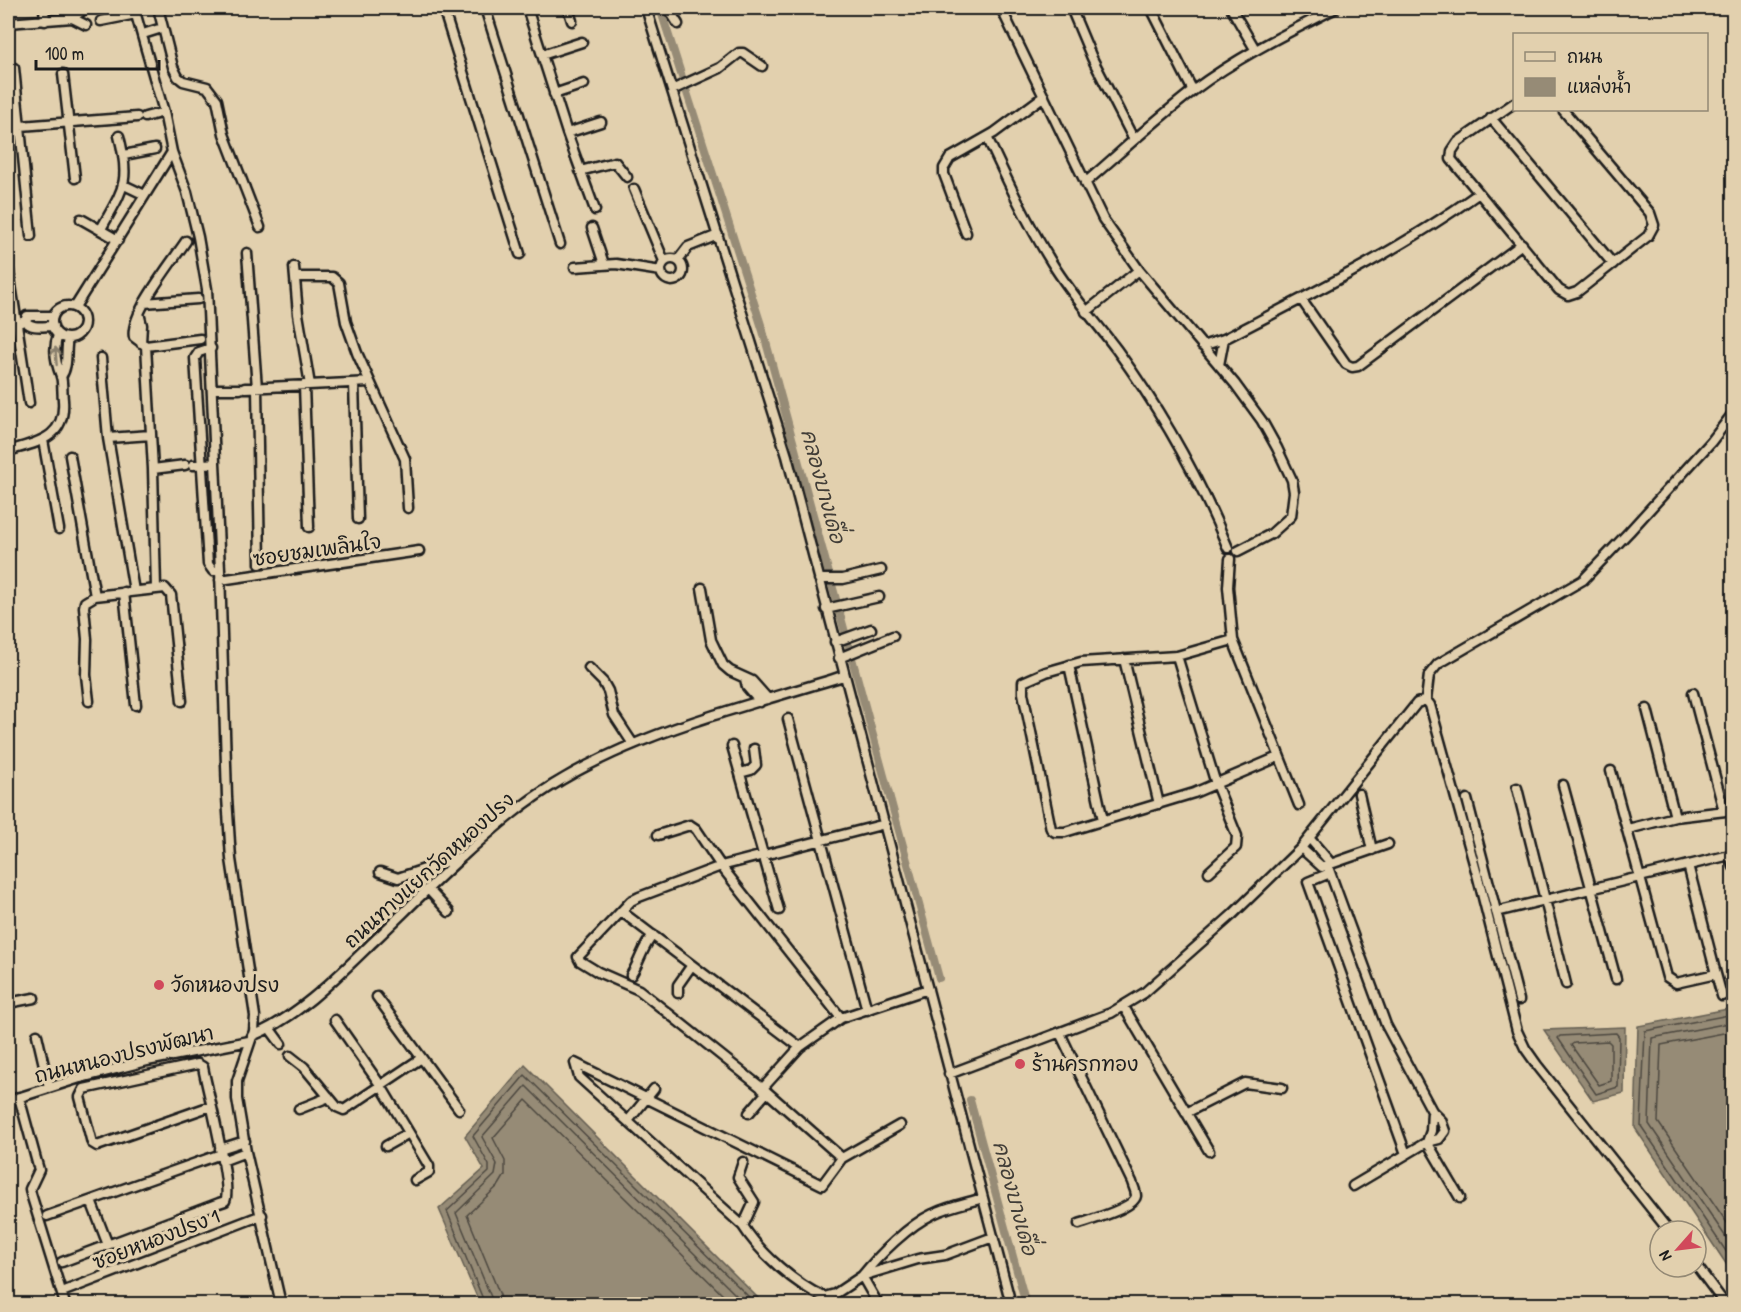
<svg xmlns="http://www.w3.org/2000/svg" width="1741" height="1312" font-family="'Patrick Hand','Playpen Sans Thai',sans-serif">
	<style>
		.water { fill: #968b76; stroke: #655f52; stroke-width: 1.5 }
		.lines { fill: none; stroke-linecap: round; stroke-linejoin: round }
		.shore { stroke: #4d4840; stroke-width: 1.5 }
		.canal { stroke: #968b76; stroke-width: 8 }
		.minor-casing { stroke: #1c1c1c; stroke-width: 13 }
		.minor { stroke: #e2d0ae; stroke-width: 8 }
		.oneway { stroke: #897f6c }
		.poi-dot { fill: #d1495b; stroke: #e2d0ae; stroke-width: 2 }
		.labels { text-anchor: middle; stroke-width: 6; stroke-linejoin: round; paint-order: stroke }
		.street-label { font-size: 20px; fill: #1c1c1c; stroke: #e2d0ae }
		.poi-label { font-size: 20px; fill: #1c1c1c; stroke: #e2d0ae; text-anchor: start }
		.water-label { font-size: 21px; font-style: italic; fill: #413d37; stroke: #e2d0ae }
	</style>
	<rect width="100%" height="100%" fill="#e2d0ae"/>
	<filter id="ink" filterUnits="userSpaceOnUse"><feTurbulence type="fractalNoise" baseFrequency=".0167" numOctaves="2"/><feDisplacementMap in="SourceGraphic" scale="12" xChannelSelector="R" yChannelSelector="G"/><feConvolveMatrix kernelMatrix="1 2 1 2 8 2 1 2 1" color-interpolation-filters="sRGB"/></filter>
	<g filter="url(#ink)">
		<path class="water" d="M1733 1008H1734L1733 1274 1635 1128 1638 1026Z
			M1625 1027 1624 1093 1593 1101 1544 1030Z
			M525 1065 764 1304H480L439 1209 484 1169 465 1136Z"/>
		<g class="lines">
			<path class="shore" d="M1734 1014 1645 1031 1641 1126 1734 1263
				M1734 1022 1652 1038 1649 1124 1734 1249
				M1734 1031 1661 1045 1658 1122 1734 1233
				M1616 1033 1619 1037 1618 1087 1596 1094 1558 1038 1560 1036Z
				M1608 1041 1611 1044V1081L1599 1085 1571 1045 1574 1043Z
				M485 1304 447 1211 489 1172V1165L473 1136 525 1075 756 1304
				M493 1304 491 1297 456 1213 495 1175 497 1164 482 1137 526 1086 745 1304
				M502 1304 500 1295 467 1215 499 1185 505 1175V1161L493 1138 526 1100 732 1304"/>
			<path class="canal" d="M660 8 763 331 939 978
				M970 1100 1026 1304"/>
			<g class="minor-casing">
				<path id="minor" d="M44 8 45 21
					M134 8 164 112 172 152 187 192 198 237 207 289 220 570 227 797 231 859 255 1016 254 1031 237 1081V1099L246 1152 281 1304
					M158 8 173 67 178 77 183 81 207 87 217 100 224 134 260 227
					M443 8 520 254
					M485 8 560 244
					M527 8 567 133 595 210
					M568 8 572 21
					M646 8 787 456 1011 1304
					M668 8 678 24
					M1001 8 1103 219 1139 270 1235 384 1262 421 1277 448 1292 480 1294 492 1291 516 1271 534 1238 551
					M1071 8 1092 58 1134 140
					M1151 8 1193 91
					M1231 8 1255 49
					M72 18 83 10
					M101 21 136 14
					M8 23 72 18 86 25
					M143 34 162 28
					M542 55 582 42
					M14 68 31 236
					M63 74 75 178
					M672 90 720 68 739 53H743L762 66
					M554 94 584 84
					M1514 103 1458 142 1452 151 1451 159 1549 278 1559 290 1568 295 1577 292 1648 236 1654 225 1650 213 1563 110
					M145 117 164 112
					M1491 118 1613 264
					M8 127 137 117
					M567 133 601 122
					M987 137C1007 180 1027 223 1052 263 1071 294 1095 321 1117 350 1162 412 1199 478 1228 548
					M124 155 155 149
					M580 171 615 162 627 177
					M1085 183C1121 152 1156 119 1194 90 1238 57 1287 33 1336 8
					M124 185 145 195
					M634 189 664 261
					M81 219 118 240
					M592 228 604 264
					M101 229C123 189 131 183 119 136
					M966 233 944 174V168L950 158 994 133 1044 96
					M247 253 257 388 260 564
					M661 270a11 11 0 1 1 22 0a11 11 0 1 1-22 0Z
					M678 260 688 247 718 235
					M8 265 29 403
					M294 267 298 314 310 385
					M575 267 616 264 661 271
					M295 277H332L339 283 346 322 357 353 405 459 408 508
					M1301 299 1346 364 1352 367 1358 366 1522 244
					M144 303 198 299
					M52 322a16 16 0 1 1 32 0a16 16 0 1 1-32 0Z
					M75 307 172 152
					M1086 312 1139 270
					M139 313 142 325 141 343
					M25 321C32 329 43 326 53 326
					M8 326 25 321 27 316H53
					M146 346 134 337C129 315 173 261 186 241
					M1202 346 1224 339C1311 294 1400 250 1479 193
					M211 348 199 352 195 358 208 564 213 571 220 570
					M101 358 108 438 134 591
					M1219 365 1224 339
					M61 377C69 366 65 351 68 338
					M354 383 358 519
					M304 385 309 527
					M245 388 370 382
					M213 389H240
					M108 438 151 435
					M43 440 59 529
					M8 451C37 442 66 439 63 400 62 392 63 383 61 376 56 364 53 348 58 335
					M70 456 95 596
					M193 465 215 463
					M153 469 185 465
					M1230 559 1228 587 1233 640 1299 805
					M819 579H843L881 570
					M220 580 419 551
					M156 588 153 469 146 346 200 339
					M702 588 711 640 723 665 730 671 752 681 768 699
					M124 592 136 705
					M826 609 879 597
					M1233 640 1177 656 1081 662 1046 672 1023 682V693L1051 829 1055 832H1065L1194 793 1278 757
					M835 642 871 629
					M1177 656 1216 784 1237 836 1236 847 1209 872
					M839 658 893 636
					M1124 659 1159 804
					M1069 665 1103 820
					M589 668 603 682 608 691 614 715 633 744
					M745 679 747 687 760 702
					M1693 693 1724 811
					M1426 700 1429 675 1438 664 1583 580 1629 532 1711 442 1734 412
					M89 701 86 675 87 639 84 607 85 602 95 596 165 588 171 595 182 701
					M1647 709 1675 817
					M788 719 867 1010
					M732 746 779 910
					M1611 771 1667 977 1676 983 1716 974 1688 865
					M740 773 751 770 756 765 754 749
					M1563 785 1616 979
					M1517 788 1566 984
					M1359 794 1372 850
					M1467 799 1519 1000
					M1628 829 1675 817 1734 810
					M658 835 690 825 696 829 721 866 841 1018
					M1310 839 1329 861 1328 867 1386 1025 1432 1111 1441 1120 1445 1131 1439 1139 1427 1142 1353 1186
					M1301 848 1322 867 1388 844
					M1730 855 1734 867
					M380 872 398 878 463 856
					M1330 873 1308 882 1406 1154
					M428 889 449 912
					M622 912 800 1047
					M1496 912 1734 854
					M1716 974 1722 996
					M631 975C640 962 642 947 653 935
					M678 993V985L692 965
					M377 997 459 1109
					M8 1003 34 998
					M1124 1007 1209 1151
					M335 1020 381 1086 429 1166V1172L415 1180
					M270 1029 281 1044
					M1060 1033 1132 1182C1133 1186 1136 1191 1136 1196 1134 1208 1091 1220 1079 1224
					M37 1035 49 1087
					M252 1036C297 1018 338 976 373 942 419 898 464 852 513 813 607 738 732 711 843 676
					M290 1056 304 1067 337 1107 344 1110 420 1059
					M949 1074 1111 1013 1144 993 1232 915 1301 848 1417 703 1426 700 1430 705 1478 878 1517 1031 1525 1048 1537 1065 1669 1231
					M762 1089 800 1047 841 1018 928 989
					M19 1097 39 1170 30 1189 31 1194 65 1304
					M8 1101 80 1078 147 1061 249 1041
					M299 1109 329 1097
					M749 1113 767 1092
					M1186 1113 1245 1083 1282 1088
					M628 1121 654 1089
					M900 1125 842 1158 822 1185 575 1063 579 1077 743 1226C760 1253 795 1284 824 1297L835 1294 862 1276 918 1259 945 1255 993 1237
					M1427 1142 1460 1198
					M1427 1142 1431 1131 1432 1111
					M386 1146 409 1133
					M220 1149 245 1141
					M842 1158 767 1092 639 990 598 972 580 961 578 957 631 901 639 897 721 866 885 824
					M222 1161 246 1152
					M91 1201 108 1245
					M47 1216 221 1154
					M743 1226 754 1202 738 1177 743 1162
					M62 1262 219 1203 225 1201C233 1188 207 1089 203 1067L198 1064 84 1089 80 1097 92 1143 97 1146 211 1106
					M1696 1265 1725 1304
					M62 1292 262 1215
					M878 1304 862 1276C879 1255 909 1225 933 1214 949 1206 967 1203 983 1198"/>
			</g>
			<use href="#minor" class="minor"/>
		</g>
		<defs><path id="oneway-shaft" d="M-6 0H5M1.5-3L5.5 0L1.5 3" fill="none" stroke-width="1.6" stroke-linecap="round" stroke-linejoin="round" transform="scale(1.5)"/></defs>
		<use class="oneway" href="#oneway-shaft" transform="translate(56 356) rotate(-94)"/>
	</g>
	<g class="poi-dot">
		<circle cx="159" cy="985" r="6"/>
		<circle cx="1020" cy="1064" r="6"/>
	</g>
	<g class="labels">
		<g class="street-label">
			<text transform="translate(317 550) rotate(-8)" y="7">ซอยชมเพลินใจ</text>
			<text transform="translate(429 870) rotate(-42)" y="7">ถนนทางแยกวัดหนองปรง</text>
			<text transform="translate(124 1054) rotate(-14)" y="7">ถนนหนองปรงพัฒนา</text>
			<text transform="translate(156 1239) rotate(-21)" y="7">ซอยหนองปรง 1</text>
		</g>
		<g class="poi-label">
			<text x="171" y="992">วัดหนองปรง</text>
			<text x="1032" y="1071">ร้านครกทอง</text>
		</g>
		<g class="water-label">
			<text transform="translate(823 486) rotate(75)" y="7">คลองบางเดื่อ</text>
			<text transform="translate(1015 1198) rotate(75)" y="7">คลองบางเดื่อ</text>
		</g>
	</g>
	<rect width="1741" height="1312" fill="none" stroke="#e2d0ae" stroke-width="30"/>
	<rect x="15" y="15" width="1711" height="1282" fill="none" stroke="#1c1c1c" stroke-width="2" filter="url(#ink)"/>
	<rect x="1513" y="33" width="195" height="78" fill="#e2d0ae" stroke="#938874" stroke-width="1.5"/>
	<rect x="1525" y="52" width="30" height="9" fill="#e2d0ae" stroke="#938874" stroke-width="1.5"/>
	<text x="1567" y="63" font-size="18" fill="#1c1c1c">ถนน</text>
	<rect x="1525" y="78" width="30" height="18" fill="#968b76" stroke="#938874" stroke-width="1.5"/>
	<text x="1567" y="93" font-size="18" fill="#1c1c1c">แหล่งน้ำ</text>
	<g transform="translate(1678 1249) rotate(242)"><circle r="28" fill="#e2d0ae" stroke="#938874" stroke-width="1.5"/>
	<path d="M0-4.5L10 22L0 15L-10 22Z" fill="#d1495b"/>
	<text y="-9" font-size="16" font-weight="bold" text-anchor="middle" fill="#1c1c1c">N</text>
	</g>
	<path d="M36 60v9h123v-9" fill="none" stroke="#1c1c1c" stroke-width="3"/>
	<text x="45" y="60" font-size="18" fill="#1c1c1c" stroke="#e2d0ae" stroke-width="4.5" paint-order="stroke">100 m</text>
</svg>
